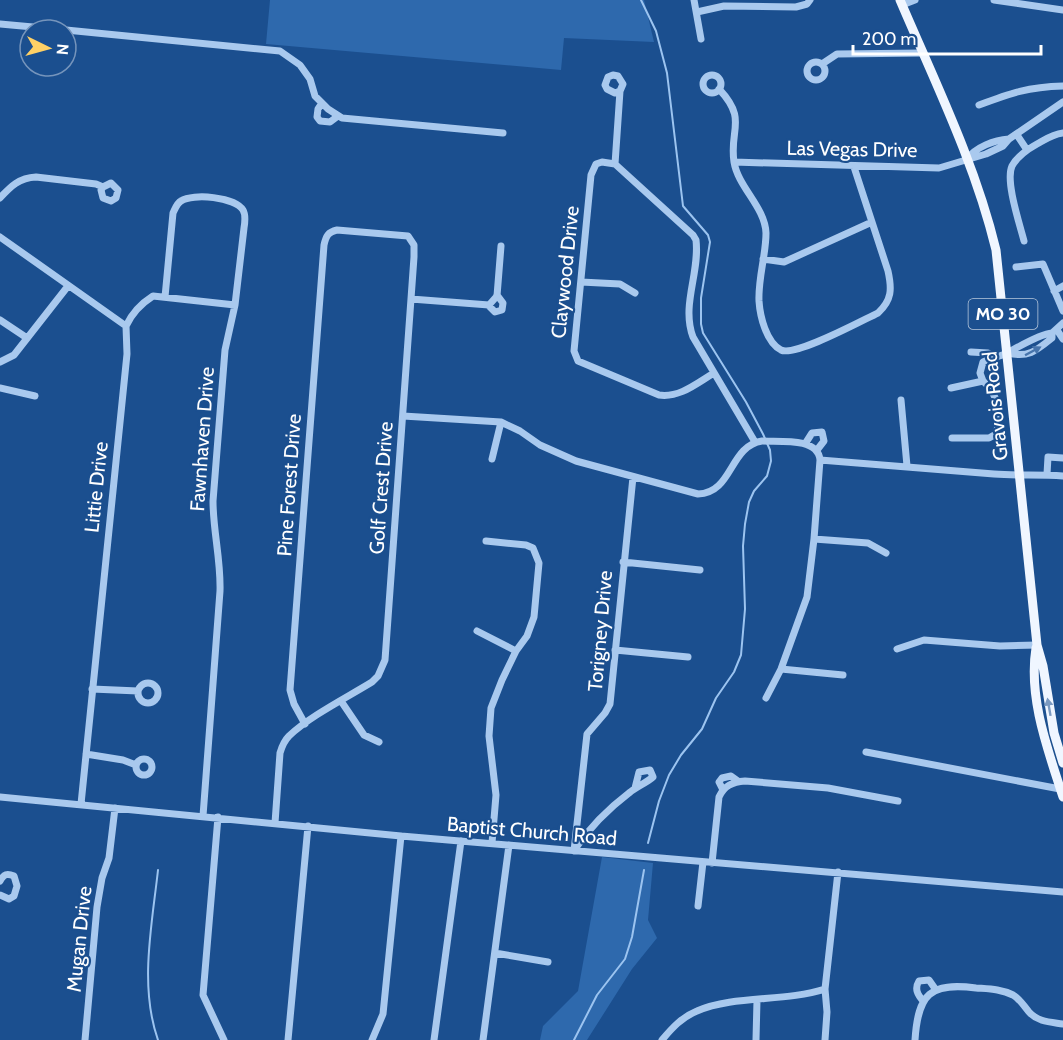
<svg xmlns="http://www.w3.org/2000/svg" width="1063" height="1040" font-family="Cabin,sans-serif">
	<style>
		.green { fill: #2e69ad }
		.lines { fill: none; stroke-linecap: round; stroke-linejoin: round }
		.stream { stroke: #9cc4f0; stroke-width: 2 }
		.minor { stroke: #a9c9ee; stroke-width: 7 }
		.major { stroke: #f0f6ff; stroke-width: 9 }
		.oneway { fill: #4674ac }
		.oneway2 { fill: #7b9ac1 }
		.labels { text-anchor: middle; stroke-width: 4.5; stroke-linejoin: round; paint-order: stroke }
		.shield { fill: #1b4f8f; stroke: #bbcadd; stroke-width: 1.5 }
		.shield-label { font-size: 18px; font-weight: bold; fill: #fff }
		.street-label { font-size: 20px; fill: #fff; stroke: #1b4f8f }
	</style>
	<rect width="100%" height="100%" fill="#1b4f8f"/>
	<path class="green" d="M270 0H644L654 42 564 38 561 70 266 44Z
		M602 857 653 863 648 920 657 938 632 969 587 1040H540L543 1026 578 991Z"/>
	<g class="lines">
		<path class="stream" d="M641 0 656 31 667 73 683 206 708 235 710 242 701 298V324L703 333 746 402 763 434 770 450 771 461 767 476 754 491 749 502 745 524 743 546 745 609 741 655 734 672 716 698 702 729 681 755 669 775 659 801 648 843
			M158 1040C139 986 152 925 158 870
			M574 1040 597 995 625 959 632 937 644 870"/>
		<path class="minor" d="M694 0 701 39
			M994 0 1063 10
			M902 5 915 0
			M697 12 724 6 796 7 807 4 810 0
			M0 24 66 30
			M66 30 280 51 300 65 310 79 315 96 328 109 342 118 503 133
			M807 71a9 9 0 1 1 18 0a9 9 0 1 1-18 0Z
			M822 64 837 54 923 53
			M703 84a9 9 0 1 1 18 0a9 9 0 1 1-18 0Z
			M719 89C748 120 729 129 734 162 738 187 765 207 766 233 766 255 758 278 759 301 760 316 766 342 781 350 795 357 861 321 878 313 892 300 892 289 888 271L854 167
			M620 91 615 93 607 89 605 85 608 77 613 75 618 76 623 84 620 91 615 164 693 235 696 240C700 273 681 305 693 337L755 442
			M322 103 318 109 317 117 320 121 330 122 338 116
			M979 105C1011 93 1028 87 1063 86
			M1017 135 1027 150
			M967 159C976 147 994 140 1009 139
			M734 162 939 168 986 154 1003 146 1009 139 1063 102
			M615 164 602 162 596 164 591 175 574 351 578 361 659 395C680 398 697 383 714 373
			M0 198C11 186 19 178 36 177L96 184 103 187 111 183 118 190 116 198 111 201 103 198 101 190 103 187
			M0 237 126 326 127 354 81 804
			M1024 241C1020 225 1005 181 1012 166 1017 157 1028 149 1037 144 1046 139 1053 134 1063 133
			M763 259 784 262 872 222
			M1016 267 1043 264 1063 311
			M581 282 620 284 635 293
			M1054 291 1063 286
			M165 297 173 213C175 209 177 203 181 201 193 193 235 197 243 210 246 215 245 222 244 228L235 305 225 350 213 501C213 531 221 560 220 591L203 816
			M411 299 489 305 497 296 501 246
			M488 305 495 312 502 310 503 303 497 295
			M0 320 27 338
			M126 326C132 313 142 303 153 296L235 305
			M1057 330 1063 339
			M971 352 988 353 993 356
			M1008 353C1028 358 1036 351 1052 338V333L1063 323
			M0 362 14 355 68 286
			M0 388 35 396
			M951 388 983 381 980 373 983 362C991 357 1001 357 1009 352 1020 346 1040 334 1052 333
			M901 400 907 466
			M403 416 501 422 520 431 540 445 576 461 698 494C733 493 729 446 762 441 779 442 818 437 820 460L814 539 807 597 781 669 766 698
			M952 438H989L996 434C1002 416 998 393 983 381
			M805 444 812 433 822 432 824 441 817 450
			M492 459 501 422
			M820 460 994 474C1017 476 1040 474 1063 476
			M1047 474 1048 457 1063 458
			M814 539 868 543 886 553
			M486 541 526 545 533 548 539 563 534 617 527 636 516 651 502 680 491 708 489 736 496 795 492 843
			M623 562 700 570
			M477 631 516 651
			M897 649 924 640 1000 646 1037 645
			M615 650 688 657
			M781 669 843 675
			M138 693a10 10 0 1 1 20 0a10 10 0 1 1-20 0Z
			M92 689 138 691
			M341 701 364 735 379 742
			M866 752 1060 789
			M86 754 123 760 136 765
			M136 767a8 8 0 1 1 16 0a8 8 0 1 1-16 0Z
			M723 790 719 782 722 778 731 776 738 781
			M0 797 401 836 1063 892
			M218 817 203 995 224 1040
			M275 823 280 753C282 746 284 741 289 736 310 716 346 698 372 682L378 676 385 660 414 257V245L408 236 337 230C328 232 326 236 324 245L290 690 294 704 305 724
			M575 849C590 827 608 809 629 793 636 787 646 783 653 777L650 770 639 772 635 788
			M574 851 587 734 605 713 610 704 633 477
			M712 863 719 797C724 786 732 782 745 781L828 788 898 801
			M0 881C4 874 7 873 14 876L17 886 14 896 9 899 0 895
			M698 906 703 862
			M495 953 548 962
			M923 1001C918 995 914 989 919 981L929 980 936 990
			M85 1040 97 907 102 878 109 858 115 808
			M288 1040 308 826
			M372 1040 383 1014 401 836
			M434 1040 461 841
			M483 1040 509 845
			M662 1040C672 1028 682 1017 697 1011 734 995 785 1002 825 989
			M756 1040 757 1000
			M825 1040 827 1012 825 989 838 872
			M915 1040C918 994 930 982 976 988 989 989 1001 989 1013 995 1020 999 1023 1005 1029 1012 1038 1022 1050 1022 1063 1024"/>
		<path class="major" d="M900 0C935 82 975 163 996 250L1037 645 1043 666 1054 733 1063 763
			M1036 648C1028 698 1048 750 1063 797"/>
	</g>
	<defs><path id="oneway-solid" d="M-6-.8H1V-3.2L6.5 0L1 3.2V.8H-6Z" transform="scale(1.5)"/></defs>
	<use class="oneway" href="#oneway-solid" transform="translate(1033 351) rotate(-28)"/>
	<use class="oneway2" href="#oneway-solid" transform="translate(1049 707) rotate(-100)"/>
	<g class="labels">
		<rect class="shield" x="968.5" y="299" width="69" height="30" rx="4.5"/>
		<g class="shield-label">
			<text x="1003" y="320">MO 30</text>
		</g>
		<g class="street-label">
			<text transform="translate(852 149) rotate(1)" y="7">Las Vegas Drive</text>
			<text transform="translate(565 272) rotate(-84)" y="7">Claywood Drive</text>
			<text transform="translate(995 406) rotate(-96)" y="7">Gravois Road</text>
			<text transform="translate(202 439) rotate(-86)" y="7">Fawnhaven Drive</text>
			<text transform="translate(289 485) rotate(-86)" y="7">Pine Forest Drive</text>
			<text transform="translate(96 487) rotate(-84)" y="7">Littie Drive</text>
			<text transform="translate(381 488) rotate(-86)" y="7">Golf Crest Drive</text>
			<text transform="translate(600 631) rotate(-85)" y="7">Torigney Drive</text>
			<text transform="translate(532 831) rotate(5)" y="7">Baptist Church Road</text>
			<text transform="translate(79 939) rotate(-84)" y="7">Mugan Drive</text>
		</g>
	</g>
	<g transform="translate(48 48) rotate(95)"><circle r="28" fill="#1b4f8f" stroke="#7695bc" stroke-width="1.5"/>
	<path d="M0-4.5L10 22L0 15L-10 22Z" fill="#ffd166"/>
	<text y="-9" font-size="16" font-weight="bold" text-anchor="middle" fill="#ffffff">N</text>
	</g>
	<path d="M853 45v9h188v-9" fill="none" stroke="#ffffff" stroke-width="3"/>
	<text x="862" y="45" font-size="18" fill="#ffffff" stroke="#1b4f8f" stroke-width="4.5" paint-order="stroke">200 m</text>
</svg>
